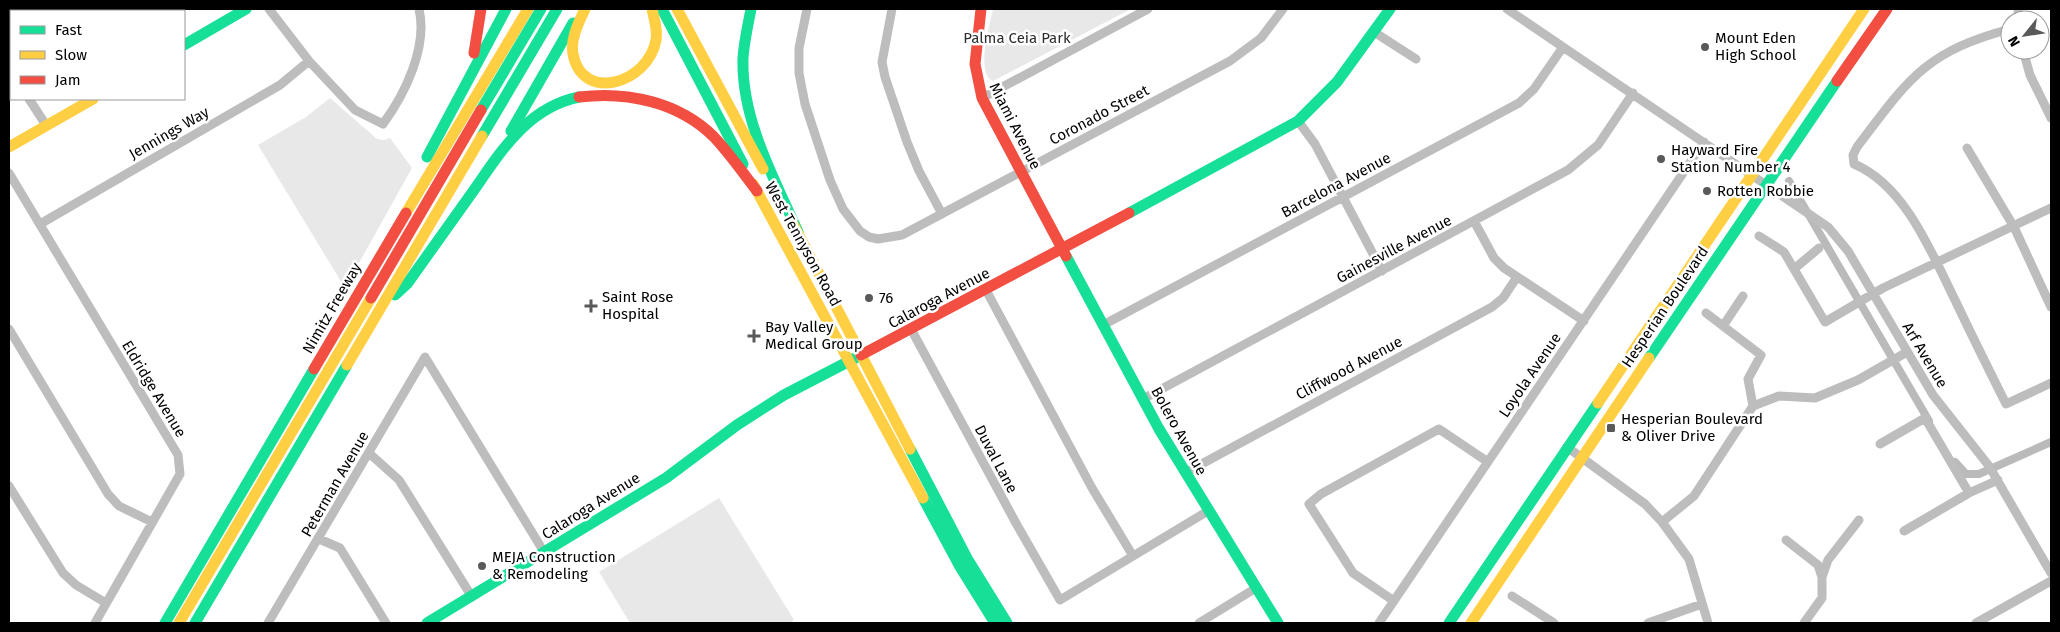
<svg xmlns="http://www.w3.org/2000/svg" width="2060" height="632" font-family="'Fira Sans',sans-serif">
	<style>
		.green { fill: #e8e8e8 }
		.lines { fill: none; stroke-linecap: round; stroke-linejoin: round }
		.canal { stroke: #bababa; stroke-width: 8 }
		.street { stroke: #bdbdbd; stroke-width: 9 }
		.fast { stroke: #16e098; stroke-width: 11 }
		.slow { stroke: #ffcf43; stroke-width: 11 }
		.jam { stroke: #f24e42; stroke-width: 11 }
		.poi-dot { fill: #595959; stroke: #fff; stroke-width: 2 }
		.labels { text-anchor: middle; stroke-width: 5; stroke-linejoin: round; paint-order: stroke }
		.park-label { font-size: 15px; fill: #2c2c2c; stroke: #fff }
		.poi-label { font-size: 15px; fill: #000; stroke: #fff; text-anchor: start }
		.street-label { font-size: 15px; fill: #000; stroke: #fff }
	</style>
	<rect width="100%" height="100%" fill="#fff"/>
	<path class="green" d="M993 9H1131L993 81C975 74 990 24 993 9Z
		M330 98 377 139 384 140 390 138 412 168 345 288 258 145 306 117Z
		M719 498 794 620 789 623H630L599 572Z"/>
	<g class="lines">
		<path class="canal" d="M1789 181 1929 421
			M1955 462 1966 474H1979L2051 442"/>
		<path class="street" d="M69 9 70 11
			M169 9 170 11
			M269 9 309 61 355 110 383 124C405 94 428 47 419 9
			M807 9 799 48V73L805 104 830 180 843 209 860 231 869 237 878 239 902 235 1230 61 1261 38 1283 9
			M892 9 882 62 885 77 907 142 919 171 942 214
			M1507 9 1828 227 1848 251 1933 395 1989 466 2051 573
			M2018 9 2019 20
			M2010 29C1924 52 1908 80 1857 147L1853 155 1854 164C1906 186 1932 254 1956 302 1972 336 1989 370 2006 404L2051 383
			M1374 32 1416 59
			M2023 50 2030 75 2051 118
			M9 68 11 72
			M982 98 1148 9
			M29 99 46 125
			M1298 121 1315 144 1382 271
			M1967 148 2014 227 2051 307
			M9 173 178 455 180 474 95 623
			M1474 221 1494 258 1504 268 1584 321
			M40 224 280 85 309 61
			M1759 236 1784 252 1825 322 1883 288 2051 208
			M1794 269 1819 248
			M986 290 1092 488 1133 556
			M1706 313 1761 355 1748 379 1753 406
			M1103 325 1519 103 1534 89 1563 47
			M1723 326 1743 296
			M9 329 108 494 119 506 152 522
			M911 329 1017 525 1060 600 1208 511
			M1143 399 1568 170 1598 145 1633 93
			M1753 406 1779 396 1815 398 1858 380 1907 352
			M1880 444 1925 418 1969 493
			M1567 447 1645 504 1662 522 1689 559 1708 623
			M369 453 399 480 472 597
			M1185 473 1492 307 1503 298 1517 277
			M9 486 63 573 76 585 106 603
			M1662 522 1694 496 1753 406
			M1904 531 1969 493 1998 480
			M319 539 340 548 386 623
			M1786 540 1818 565 1822 577V598L1804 623
			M1822 577 1828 560 1859 520
			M1512 596 1554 623
			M1394 601 1353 573 1309 504 1321 494 1439 429 1488 462
			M268 623 425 357 544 552
			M1199 623 1256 588
			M1379 623 1704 142
			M1648 623 1702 604
			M1976 623 2051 581"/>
		<path class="fast" d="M662 9 743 164
			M751 9C748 25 744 42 743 58 741 119 774 178 798 232
			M184 45 246 9
			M481 110 541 9
			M511 131 573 23
			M482 136 557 9
			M427 157 506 9
			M1129 213 1298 121 1337 82 1390 9
			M1066 256 1159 429 1278 623
			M395 295 407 284C428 255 448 226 469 197 499 155 525 108 579 97
			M1649 358 1837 81
			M910 449 968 560 1007 623
			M923 498 959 565 995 623
			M165 623 314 369
			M195 623 347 365
			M427 623 666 478 737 425 784 395 861 355
			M1449 623 1598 403"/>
		<path class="slow" d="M585 9C579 22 570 39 573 54 582 103 648 84 656 40 658 30 654 19 652 9
			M677 9 763 169
			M9 147 93 99
			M753 184 923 498
			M406 213 528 9
			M793 224 910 449
			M347 365 482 136
			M1598 403 1864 9
			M179 623 371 298
			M1471 623 1649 358"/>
		<path class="jam" d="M981 9 975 64 982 98 1066 256
			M474 53 481 9
			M1837 81 1887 9
			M579 97C627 91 679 102 714 137 730 154 743 173 757 191
			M371 298 481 110
			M861 355 1129 213
			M314 369 406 213"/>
	</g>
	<g class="poi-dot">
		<circle cx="1705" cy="47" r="5"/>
		<circle cx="1661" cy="159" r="5"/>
		<circle cx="1707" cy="191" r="5"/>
		<circle cx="869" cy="298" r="5"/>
		<path d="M588.5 298.5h5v5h5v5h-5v5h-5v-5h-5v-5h5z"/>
		<path d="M751.5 328.5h5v5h5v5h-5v5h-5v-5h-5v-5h5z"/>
		<rect x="1606" y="423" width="10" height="10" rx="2.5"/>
		<circle cx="482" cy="566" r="5"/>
	</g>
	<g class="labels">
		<g class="park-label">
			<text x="1017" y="43">Palma Ceia Park</text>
		</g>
		<g class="poi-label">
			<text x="1715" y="43">Mount Eden<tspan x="1715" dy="17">High School</tspan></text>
			<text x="1671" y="155">Hayward Fire<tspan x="1671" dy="17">Station Number 4</tspan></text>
			<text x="1717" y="196">Rotten Robbie</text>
			<text x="602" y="302">Saint Rose<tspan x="602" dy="17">Hospital</tspan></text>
			<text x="879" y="303">76</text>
			<text x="765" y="332">Bay Valley<tspan x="765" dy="17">Medical Group</tspan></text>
			<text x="1621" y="424">Hesperian Boulevard<tspan x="1621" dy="17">&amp; Oliver Drive</tspan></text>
			<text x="492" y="562">MEJA Construction<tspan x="492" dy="17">&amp; Remodeling</tspan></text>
		</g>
		<g class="street-label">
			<text transform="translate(1099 115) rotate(-28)" y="5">Coronado Street</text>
			<text transform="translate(1015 126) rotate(63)" y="5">Miami Avenue</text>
			<text transform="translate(169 133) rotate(-30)" y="5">Jennings Way</text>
			<text transform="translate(1336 185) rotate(-28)" y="5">Barcelona Avenue</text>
			<text transform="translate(803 244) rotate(61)" y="5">West Tennyson Road</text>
			<text transform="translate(1394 249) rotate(-28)" y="5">Gainesville Avenue</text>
			<text transform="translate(939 298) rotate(-28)" y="5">Calaroga Avenue</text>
			<text transform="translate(1665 307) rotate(-56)" y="5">Hesperian Boulevard</text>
			<text transform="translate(332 308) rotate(-60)" y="5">Nimitz Freeway</text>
			<text transform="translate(1925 355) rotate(59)" y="5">Arf Avenue</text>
			<text transform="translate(1349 368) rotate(-28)" y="5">Cliffwood Avenue</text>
			<text transform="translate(1530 375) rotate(-56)" y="5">Loyola Avenue</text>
			<text transform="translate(154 389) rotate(59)" y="5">Eldridge Avenue</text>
			<text transform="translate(1179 431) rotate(61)" y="5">Bolero Avenue</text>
			<text transform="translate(996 459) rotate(62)" y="5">Duval Lane</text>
			<text transform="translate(335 484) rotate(-60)" y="5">Peterman Avenue</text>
			<text transform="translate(591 506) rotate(-32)" y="5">Calaroga Avenue</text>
		</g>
	</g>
	<rect width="2060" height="632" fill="none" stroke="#000000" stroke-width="20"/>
	<rect x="10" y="10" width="175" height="90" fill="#ffffff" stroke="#999999"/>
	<rect x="20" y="26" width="25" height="8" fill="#16e098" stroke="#999999"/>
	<text x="55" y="35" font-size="15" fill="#000000">Fast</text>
	<rect x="20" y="51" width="25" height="8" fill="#ffcf43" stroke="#999999"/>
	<text x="55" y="60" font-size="15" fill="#000000">Slow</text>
	<rect x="20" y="76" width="25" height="8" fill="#f24e42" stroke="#999999"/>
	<text x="55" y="85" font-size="15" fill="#000000">Jam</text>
	<g transform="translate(2025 35) rotate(240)"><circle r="24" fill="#ffffff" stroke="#999999"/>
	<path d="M0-4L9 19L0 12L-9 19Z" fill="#595959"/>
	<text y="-8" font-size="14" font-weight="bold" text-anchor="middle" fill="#000000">N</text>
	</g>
</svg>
